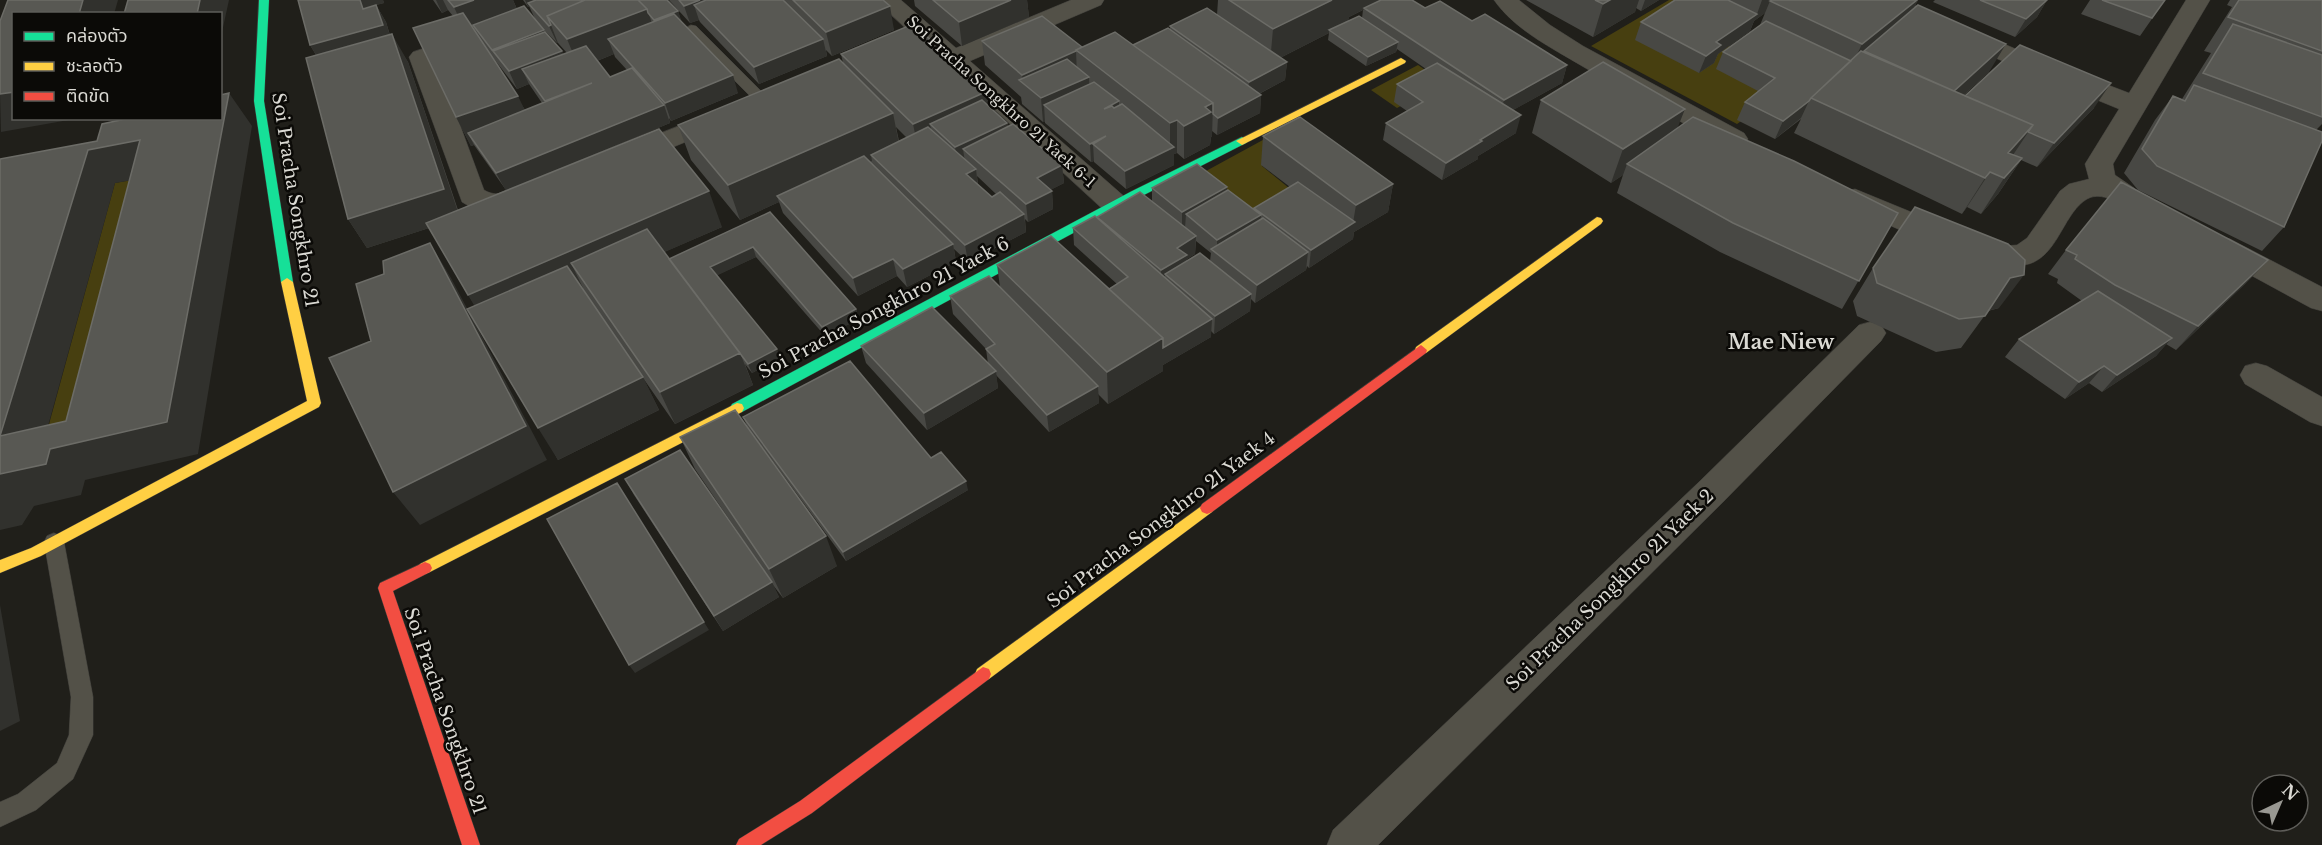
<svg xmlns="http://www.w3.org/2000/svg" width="2322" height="845" font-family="'Libre Baskerville','Noto Sans Thai',serif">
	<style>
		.green { fill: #473f10 }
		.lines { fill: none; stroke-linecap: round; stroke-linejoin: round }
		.lane-casing { stroke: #3d3c38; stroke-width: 1 }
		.street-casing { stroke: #3d3c38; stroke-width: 1 }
		.fast-casing { stroke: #3d3c38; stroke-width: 1 }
		.slow-casing { stroke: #3d3c38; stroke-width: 1 }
		.jam-casing { stroke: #3d3c38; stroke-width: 1 }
		.lane { fill: #535148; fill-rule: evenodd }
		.street { fill: #535148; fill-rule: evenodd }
		.fast { fill: #16e098; fill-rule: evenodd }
		.slow { fill: #ffcf43; fill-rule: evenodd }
		.jam { fill: #f24e42; fill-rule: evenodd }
		.wall { fill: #484844; fill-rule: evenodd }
		.shaded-wall { fill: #31312d }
		.building { fill: #585853; stroke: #6c6c67; stroke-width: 1.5; fill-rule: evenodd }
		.labels { text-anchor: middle; stroke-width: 5; stroke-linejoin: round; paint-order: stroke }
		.far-street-label { font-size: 15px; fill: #dad9d3; stroke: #0b0a07 }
		.street-label { font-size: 18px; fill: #dad9d3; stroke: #0b0a07 }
		.neighbourhood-label { font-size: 20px; font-weight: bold; fill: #dad9d3; stroke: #0b0a07 }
	</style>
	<rect width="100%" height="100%" fill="#201f1a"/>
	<path class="green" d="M1669 0H1687L1776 97 1737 124 1591 46Z
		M1418 65 1444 83 1397 108 1371 90Z
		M1283 129 1262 166 1300 197 1253 226 1195 177Z
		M166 174 100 453 37 468 115 183Z"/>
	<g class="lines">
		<g class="lane-casing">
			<path id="lane" d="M691 25 696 26 770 100 767 103H757L686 32 684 29Z
				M54 533 61 536 64 542 93 697V735L73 779 36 810 0 827V802L18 794 57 763 69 735 71 697 44 542 47 536Z"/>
		</g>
		<g class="street-casing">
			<path id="street" d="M875 0H901L956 48 1071 0H1104L1101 5 970 61 1126 198 1130 205 1126 212 1116 214 1106 212Z
				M1494 0H1519L1550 25 1583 46 1744 133 1748 139 1744 145 1734 148 1724 145C1677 120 1629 94 1582 66 1552 48 1515 30 1494 0Z
				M1870 0H1902L2032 56 2129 93 2186 0H2210L2113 164 2115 175 2134 188 2138 195 2134 202C2116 207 2104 190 2087 199 2065 212 2059 250 2034 262 1997 281 1883 221 1845 205L1841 198 1845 191 1855 189 1977 239 2004 246 2017 245 2027 238 2060 191 2069 184 2089 179 2085 164 2119 109 2014 66 1873 5Z
				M422 49 431 52 435 57 484 190C500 200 518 187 535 191L539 198 535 205C510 212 486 218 462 202L409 57 413 52Z
				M722 109 731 111 735 117 731 123 635 163 625 166 615 163 611 157 615 151Z
				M2220 236 2230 239 2322 287V311L2311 308 2210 253 2205 246 2210 239Z
				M1870 322 1881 325 1886 333 1881 341 1724 501 1378 845H1327L1333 830 1700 481 1859 325Z
				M2256 363 2267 366 2322 397V426L2310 422 2245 384 2240 375 2245 366Z"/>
		</g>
		<g class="fast-casing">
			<path id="fast" d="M259 0H269L264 101 293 282 287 286 281 282 254 101Z
				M1242 137 1248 141 1246 143 1140 197 742 412H732L730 408 732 404 1132 191Z"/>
		</g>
		<g class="slow-casing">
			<path id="slow" d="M1401 58 1406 61 1405 63 1246 143 1242 145 1236 141Z
				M1597 217 1601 218 1603 221 1601 224 1426 353H1416L1415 350 1416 347Z
				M287 278 293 282 321 403 319 407 41 556 0 573V560L31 548 307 401 281 282Z
				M737 403 742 404 744 408 742 412 430 572 425 574 420 572 418 568 420 564Z
				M1207 502 1212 504 1214 508 1212 512 989 679 983 681 977 679 975 674 977 669Z"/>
		</g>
		<g class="jam-casing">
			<path id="jam" d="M1421 345 1427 350 1426 353 1212 512 1207 514 1202 512 1200 508 1202 504Z
				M425 562 430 564 432 568 430 572 393 591 480 845H462L378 588 380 583Z
				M983 667 989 669 991 674 989 679 812 813 761 845H736L739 839 800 801Z"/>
		</g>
		<use href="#lane" class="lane"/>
		<use href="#street" class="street"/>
		<use href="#fast" class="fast"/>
		<use href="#slow" class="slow"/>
		<use href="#jam" class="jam"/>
	</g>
	<path class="wall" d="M298 0H383L384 3 376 5 386 22 390 35 408 62 458 210 506 190 474 145 471 146 456 117 453 16 448 10 442 13 433 0H513L517 9 535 19 529 6 528 7 523 0H667L678 11 681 21 738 93 671 121 669 118 670 123 518 186 722 227 664 252 669 259 770 212 856 309 859 319 825 336 756 257 717 275 780 358 752 373 745 364 753 385 675 424 643 378 659 410 558 460 475 306 429 228 367 248 348 219 316 55 310 45ZM542 28 557 43H558L567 53 563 54ZM488 51 517 89 529 84 542 103 525 110ZM614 54 615 57 627 70 610 77 597 61Z
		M669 0H883L894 30 832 56 826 50 827 56 759 84 700 22 699 20 690 23Z
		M914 0H1027L1029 17 962 46 915 6Z
		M1218 0H1412L1425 8 1472 21 1567 65 1562 83 1513 110 1516 133 1478 156V159L1442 180 1383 140 1386 123 1407 111 1394 102 1397 84 1426 69 1397 49 1396 52 1366 66 1328 40 1329 33 1280 58 1287 62 1285 80 1259 94 1261 95 1260 113 1217 135 1212 131 1210 145 1184 159 1177 153 1174 154V165L1126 189 1094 162V161L1091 162 1045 123V122H1043L1022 104 1021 97 985 65 982 41 1082 47 1133 45 1170 30V26L1217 15ZM1363 10 1362 18 1348 21 1349 17Z
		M1526 0H1659L1641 11 1636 8 1635 12 1593 37Z
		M1675 0H1918L1913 9 1989 72 1964 95 2094 108 2037 167 2021 160 1998 194 1981 214 1967 207 1962 214 1794 133 1801 119 1775 139 1737 120 1745 102 1758 91 1716 69 1723 52 1760 25 1765 13 1754 21 1750 31 1718 54 1714 63 1699 73 1635 40 1641 22Z
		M1935 0H2047L2037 17 2015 37 1933 2Z
		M2090 0H2165L2140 36 2081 14Z
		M2230 0H2322V124L2316 130 2284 227 2262 251 2138 190 2124 173 2155 120 2173 96 2182 99 2211 53 2204 51 2232 7 2227 5Z
		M841 54 991 108 1007 123 1008 127 1062 165 1064 183 1050 190 1052 191 1053 209 1028 222 1025 219 1026 232 968 262 954 249 956 262 907 287 897 276 858 296 783 213 779 202 740 220 691 160 678 125 843 63ZM896 127 907 138 899 141ZM977 176 996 194 992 197 978 184Z
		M1541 100 1678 128 1898 213 1842 309 1720 252 1617 193 1623 175 1611 183 1532 133Z
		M1263 136 1393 184 1388 212 1354 232 1353 239 1309 268 1307 266 1306 270 1255 303 1251 299 1250 311 1214 334 1211 331V337L1163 365V371L1108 404 1098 394 1099 403 1049 432 996 375 998 388 927 430 866 363 861 346 988 364 986 349 953 314 950 296 1000 287 997 265 1109 289 1117 284 1074 245 1073 228 1097 219V217L1152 202V188L1227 191 1254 210V208L1290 187 1261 165ZM1196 241 1211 253 1210 261H1187V259L1195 254Z
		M2066 250 2268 260 2245 284 2176 350 2166 344 2156 356 2102 392 2089 383 2065 399 2005 357 2019 339 2082 301 2057 283 2058 279 2048 274Z
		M1873 268 1999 308 1988 311 1961 348 1936 352 1857 316 1853 301Z
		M743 417 931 458 968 490 846 561 747 426Z
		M680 437 837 566 783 598 773 585 779 597 723 631 634 495 625 479 750 550 695 469Z"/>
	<path class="shaded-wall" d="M83 0H118L114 14H79Z
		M200 0H229L220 41V14H197Z
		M360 0H383L384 3 376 5 386 22 392 43 321 63 310 45 363 9Z
		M436 0H443L448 10 442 13Z
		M474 0H513L518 12 473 25 474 28 465 31 454 7Z
		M525 0H547L528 3 529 6 528 7Z
		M700 0H732L694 5 699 20 690 23 684 6Z
		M1011 0H1027L1029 17 962 46 959 22Z
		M1332 0H1382L1349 17 1348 23 1329 30V33L1270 63 1273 29Z
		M1610 0H1639L1635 12 1593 37 1603 4Z
		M1645 0H1659L1641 11Z
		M1762 0H1783L1770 1 1765 13 1754 21 1750 31 1718 54 1714 63 1699 73 1706 56 1716 42 1757 14Z
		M1917 0H1918L1902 31 1864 51 1854 70 1850 69 1862 44Z
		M2047 0 2037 17 2015 37 2026 19Z
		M890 6 894 30 832 56 826 32Z
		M647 9 657 37 608 39 614 54 579 68 567 39Z
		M678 11 684 28 661 37 654 20Z
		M551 25 558 43H557L549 26Z
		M544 30 552 48 494 53 492 50Z
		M392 34 408 62 460 218 367 248 348 219Z
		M823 39 827 56 759 84 754 67Z
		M1398 42 1396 52 1366 66 1368 57Z
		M2006 44 1989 72 1936 120 1953 92Z
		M562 51 569 69H522L529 84 517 89 509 71Z
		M1076 51 1077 76 1023 83 1022 75Z
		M1287 62 1285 80 1247 100 1249 82Z
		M1567 65 1562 83 1499 118 1504 100Z
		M733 75 738 93 671 121 665 103Z
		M1089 77 1090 101 1044 105 1045 122H1043L1041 98Z
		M592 83 553 118 545 101Z
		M2111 83 2094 108 2037 167 2054 143Z
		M988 91 991 115 930 124 933 141 918 148 913 124Z
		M14 92V118H80L1 132 0 94Z
		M229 93 252 126 198 454 85 480 81 495 34 506 22 525 0 530V436L88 150 140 140 166 174 115 183 37 466 50 449 167 422Z
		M1261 95 1260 113 1217 135 1218 118Z
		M518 96 532 125 468 133 474 145 471 146 456 117Z
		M1119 101V119L1104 109Z
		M1809 101 1801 118 1775 139 1783 121Z
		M1213 103 1212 137H1211L1210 145 1184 159V126L1205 107Z
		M664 105 670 123 506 191 496 173Z
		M1685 109 1672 142 1627 164 1623 175 1611 183 1623 149Z
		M893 113 900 149 871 155 872 161 782 201 777 196 779 202 740 220 728 185Z
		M1521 115 1516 133 1478 156V159L1442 180 1446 163 1480 140Z
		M1177 120V153L1174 154V165L1126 189 1125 171 1170 149V123Z
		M1007 123 1009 141 963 149 965 162 958 165 955 147Z
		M2033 125 2009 161 2008 153Z
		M1106 136 1093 144 1094 161 1091 162 1090 144Z
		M2022 158 1998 194 1981 214 2004 178Z
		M1062 165 1064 183 1039 196 1037 178Z
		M976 169 978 187 966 174Z
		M1990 172 1967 207 1962 214 1985 178Z
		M1393 184 1388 212 1354 232 1353 239 1309 268 1311 250 1353 223 1356 205Z
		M1227 187 1226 205 1186 214 1185 228 1182 230V212Z
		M709 191 722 227 587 286 571 263 583 288 489 330 468 295Z
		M1052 191 1053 209 1028 222 1026 204Z
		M1024 214 1026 232 968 262 965 245Z
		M1261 215 1260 233 1217 254V240Z
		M1196 236 1195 254 1187 259 1186 273 1165 274V286L1161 288V270L1177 248Z
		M430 243 451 278 547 460 420 525 393 492Z
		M953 244 956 262 907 287 903 269Z
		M753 247 756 257 714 277 710 267Z
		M1308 252 1306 270 1255 303 1257 285Z
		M893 259 897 276 858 296 853 278Z
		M2268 260 2245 284 2176 350 2198 326Z
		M2024 275 1999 308 1987 311 2010 278Z
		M1251 294 1250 311 1214 334 1215 316Z
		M856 309 859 319 825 336 822 327Z
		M1212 319 1211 337 1163 365V371L1108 404 1107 372 1163 338Z
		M2172 338 2156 356 2102 392 2117 375Z
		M777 349 780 358 752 373 748 364Z
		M740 353 753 385 675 424 660 392Z
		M2104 366 2089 383 2065 399 2079 382Z
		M996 371 998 388 927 430 924 413Z
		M643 377 659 410 558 460 538 428Z
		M1098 386 1099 403 1049 432 1047 415Z
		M966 481 968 490 846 561 843 552Z
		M826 536 837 566 783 598 769 569Z
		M772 582 779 597 723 631 714 616Z
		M0 605 20 721 0 731Z
		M704 622 709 630 635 673 629 665Z"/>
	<path class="building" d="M8 0H83L79 14H14V92L0 94V21Z
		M128 0H200L197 14H124Z
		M298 0H360L363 9 376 5 383 25 310 45Z
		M448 0H474L454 7Z
		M536 0H585L547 16 551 25 549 26 528 3Z
		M585 0H638L647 9 567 39 547 16Z
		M638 0H667L678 11 654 20 648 13 647 9Z
		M679 0H700L684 6Z
		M706 0H783L823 39 754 67 694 5Z
		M793 0H883L890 6 826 32Z
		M933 0H1011L959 22Z
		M1229 0H1332L1273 29Z
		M1381 0H1412L1425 8 1440 1 1472 21 1485 14 1567 65 1504 100 1364 8Z
		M1595 0H1610L1603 4Z
		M1675 0H1728L1757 14 1716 42 1721 45 1706 56 1641 22Z
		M1772 0H1917L1862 44 1770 1Z
		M1980 0H2047L2026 19Z
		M2102 0H2165L2152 18Z
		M2239 0H2322V51L2228 17Z
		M1918 5 2006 44 1954 91 1864 51Z
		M524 6 544 30 492 50 473 25Z
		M1207 8 1287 62 1249 82 1170 26Z
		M463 13 518 96 456 117 413 28Z
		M674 14 733 75 665 103 608 39Z
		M1042 16 1082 47 1076 50V51L1022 75 982 41Z
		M1359 16 1398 42 1368 57 1329 30Z
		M1766 21 1851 61 1811 98 1809 101 1783 121 1745 102 1775 78 1723 52Z
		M913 24 988 91 913 124 841 54Z
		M2233 24 2322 55V117L2203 73Z
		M1168 28 1261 95 1218 118 1213 114V103L1133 45Z
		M545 32 562 51 509 71 493 51Z
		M1115 32 1213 103 1205 107 1211 112 1184 126 1177 120 1170 123 1076 50Z
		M392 34 444 189 348 219 306 58Z
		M2020 45 2111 83 2054 143 2028 132 2033 125 1965 96Z
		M586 46 610 77 632 68 664 105 496 173 468 133 592 83 545 101 522 69Z
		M1861 51 2033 125 2008 153 2022 158 2004 178 1990 172 1985 178 1811 98Z
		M839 59 893 113 728 185 678 125Z
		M1067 59 1089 77 1041 98 1019 80Z
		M1603 62 1685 109 1623 149 1541 100Z
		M1437 63 1521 115 1480 140 1482 141 1446 163 1386 123 1423 102 1397 84Z
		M1094 82 1119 101 1104 109 1112 106 1114 108 1122 104 1174 147 1125 171 1093 144 1106 136 1090 144 1044 105Z
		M2194 85 2322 132V141L2284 227 2157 166 2142 149 2173 96 2185 101Z
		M229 93 167 422 50 449 46 464 0 474V159L97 141 102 124 130 118H220V95ZM140 140 66 421 0 436 88 150Z
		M982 100 1007 123 955 147 930 124Z
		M1300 117 1393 184 1356 205 1263 136Z
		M1693 117 1794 161 1898 213 1859 281 1733 223 1627 164Z
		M1013 124 1062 165 1037 178 1052 191 1026 204 963 149Z
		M928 127 976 169 966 174 992 197 1000 192 1024 214 965 245 871 155Z
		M659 129 709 191 468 295 426 223Z
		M864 156 953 244 903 269 893 259 853 278 777 196Z
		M1197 164 1227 187 1182 212 1152 188Z
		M1298 182 1355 222 1311 250 1254 208Z
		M2121 182 2268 260 2198 326 2115 285 2075 259 2077 255 2066 250Z
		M1228 190 1261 215 1217 240 1186 214Z
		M1140 192 1196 236 1177 248 1187 255 1161 270 1097 217Z
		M1915 207 2008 244 2025 260 2024 275 2010 278 1985 316 1959 319 1877 283 1873 268Z
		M770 212 856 309 822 327 753 247 710 267 777 349 748 364 669 259Z
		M1095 216 1212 319 1163 348V338L1109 289 1128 277 1073 228Z
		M1263 218 1308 252 1257 285 1211 249Z
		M647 229 740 353 660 392 571 263Z
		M1051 236 1163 338 1107 372 997 265Z
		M430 243 526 426 393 492 329 358 371 341 356 284 384 274 383 261Z
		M1200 253 1251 294 1215 316 1165 274Z
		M567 266 643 377 538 428 467 309Z
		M989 276 1098 386 1047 415 986 349 995 344 950 296Z
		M2098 291 2172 338 2117 375 2104 366 2079 382 2019 339Z
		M932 307 996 371 924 413 861 346Z
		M850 361 931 458 941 452 966 481 843 552 743 417Z
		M735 410 826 536 769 569 680 437Z
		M680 450 772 582 714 616 625 479Z
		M617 483 704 622 629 665 547 519Z"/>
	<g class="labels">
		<g class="far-street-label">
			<text transform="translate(1001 102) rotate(42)" y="5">Soi Pracha Songkhro 21 Yaek 6-1</text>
		</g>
		<g class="street-label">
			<text transform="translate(295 200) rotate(81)" y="6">Soi Pracha Songkhro 21</text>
			<text transform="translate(884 308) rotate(-28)" y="6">Soi Pracha Songkhro 21 Yaek 6</text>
			<text transform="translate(1161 520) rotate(-37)" y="6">Soi Pracha Songkhro 21 Yaek 4</text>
			<text transform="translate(1610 590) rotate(-44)" y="6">Soi Pracha Songkhro 21 Yaek 2</text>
			<text transform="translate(445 711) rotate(71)" y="6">Soi Pracha Songkhro 21</text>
		</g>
		<g class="neighbourhood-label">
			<text x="1781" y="349">Mae Niew</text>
		</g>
	</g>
	<rect x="12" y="12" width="210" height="108" fill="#0b0a07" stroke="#5e5d59" stroke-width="1.5"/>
	<rect x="24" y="32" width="30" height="9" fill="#16e098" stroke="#5e5d59" stroke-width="1.5"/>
	<text x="66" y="42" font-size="18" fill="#dad9d3">คล่องตัว</text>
	<rect x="24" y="62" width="30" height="9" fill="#ffcf43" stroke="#5e5d59" stroke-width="1.5"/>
	<text x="66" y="72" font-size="18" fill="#dad9d3">ชะลอตัว</text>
	<rect x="24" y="92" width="30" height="9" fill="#f24e42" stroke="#5e5d59" stroke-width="1.5"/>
	<text x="66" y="102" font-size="18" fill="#dad9d3">ติดขัด</text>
	<g transform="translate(2280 803) rotate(44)"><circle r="28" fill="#0b0a07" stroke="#5e5d59" stroke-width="1.5"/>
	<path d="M0-4.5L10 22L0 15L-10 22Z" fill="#999892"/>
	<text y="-9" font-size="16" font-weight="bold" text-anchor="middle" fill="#dad9d3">N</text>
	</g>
</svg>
